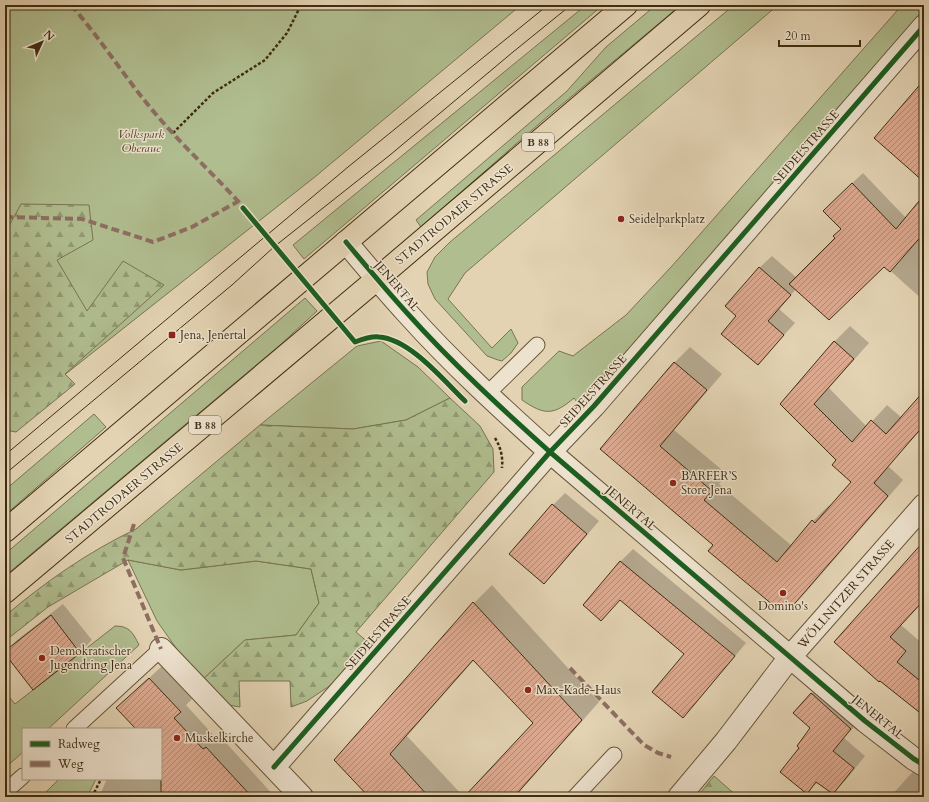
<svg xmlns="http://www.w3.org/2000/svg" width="929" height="802" font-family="Cardo,serif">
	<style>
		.green { fill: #b0bd8f; stroke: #787550 }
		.forest { fill: url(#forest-firs); stroke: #787550 }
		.shadow { fill: #0003 }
		.building { fill: url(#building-hatch); stroke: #3f2d12 }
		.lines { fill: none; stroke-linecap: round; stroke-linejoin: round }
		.lane-casing { stroke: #68563a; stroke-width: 17 }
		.street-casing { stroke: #68563a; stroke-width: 24 }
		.primary-casing { stroke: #3f2d12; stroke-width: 24 }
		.path { stroke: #3f2d12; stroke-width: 2.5; stroke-dasharray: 3 2; stroke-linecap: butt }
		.lane { stroke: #ede2ce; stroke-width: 15 }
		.street { stroke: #ede2ce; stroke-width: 22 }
		.primary { stroke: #e3d3b3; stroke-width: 22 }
		.tram { stroke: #3f2d12; stroke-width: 1 }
		.quiet { stroke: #8d6e63; stroke-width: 4; stroke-dasharray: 8 4; stroke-linecap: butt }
		.cycleway-casing { stroke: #ede2ce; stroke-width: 8 }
		.cycleway { stroke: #1b5e20; stroke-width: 5 }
		.poi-dot { fill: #8f2418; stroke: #ede2ce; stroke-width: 1.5 }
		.labels { text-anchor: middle; stroke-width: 3; stroke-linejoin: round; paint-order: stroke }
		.shield { fill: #ede2ce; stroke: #73634a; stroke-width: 1 }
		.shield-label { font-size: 11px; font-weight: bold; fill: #3f2d12 }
		.park-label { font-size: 12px; font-style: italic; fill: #564a2b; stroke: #ede2ce }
		.street-label { font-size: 12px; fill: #3f2d12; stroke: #ede2ce }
		.poi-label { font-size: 12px; fill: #3f2d12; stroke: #ede2ce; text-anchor: start }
	</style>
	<defs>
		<pattern id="forest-firs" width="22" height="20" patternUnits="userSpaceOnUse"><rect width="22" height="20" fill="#b0bd8f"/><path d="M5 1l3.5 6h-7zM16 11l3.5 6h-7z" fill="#919a73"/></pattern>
		<pattern id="building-hatch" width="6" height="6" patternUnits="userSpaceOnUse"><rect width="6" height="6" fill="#ddaa91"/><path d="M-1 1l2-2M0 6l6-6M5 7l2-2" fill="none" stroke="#b58b75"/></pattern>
	</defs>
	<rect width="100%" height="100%" fill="#e3d3b3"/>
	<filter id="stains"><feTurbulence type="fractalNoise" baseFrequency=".005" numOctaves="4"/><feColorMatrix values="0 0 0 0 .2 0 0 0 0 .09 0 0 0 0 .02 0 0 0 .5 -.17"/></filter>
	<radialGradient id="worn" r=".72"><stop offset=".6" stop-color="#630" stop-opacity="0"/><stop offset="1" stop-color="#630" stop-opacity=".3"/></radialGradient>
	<path class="green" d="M5 5H521L316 176 5 422Z
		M586 5H603L304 259 293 245Z
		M656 5H681L548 116 421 227 416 220 567 91 606 47Z
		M734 5H778L465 273 448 299 492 348 511 329 518 343 511 353 502 361 498 360 487 356 435 299 428 284 427 272 435 257 450 242Z
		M902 5H924V9L744 219 579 405 574 398C553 416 544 415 522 400V387L559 351 573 356 626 315 672 266Z
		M305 298 317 311 280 345 5 576V554Z
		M381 341 418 367 450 398 406 420 353 429 260 425 357 346Z
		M94 414 106 427 5 515V490Z
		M128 560 181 570 256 561 311 569 319 603 296 635 245 640 200 682 157 621Z
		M115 626C130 626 133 633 139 645L48 729H23V752L5 768V692L15 704Z
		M59 779H96L87 797H41Z"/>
	<path class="forest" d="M21 204 89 205 93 240 57 260 87 311 123 261 164 285 65 374 75 384 16 432 5 430V233Z
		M450 398 480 426 493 449 494 472 356 632 370 644 346 671 328 687 307 701 291 707 290 681H239L240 707 223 704 200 682 245 640 296 635 319 603 311 569 256 561 181 570 128 560 48 607 5 641V616C45 582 88 552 136 529L260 425 353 429 406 420Z
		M714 776 738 797H697Z"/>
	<path class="shadow" d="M863 173 906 218 924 196V301L884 265 796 289 779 309 795 323 758 364 738 316 759 268 772 256 797 278 837 238 842 229 834 200Z
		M850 326 869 343 829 388 867 427 887 405 902 418 924 393V426L888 466 903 480 806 592 790 608 601 449 675 362 690 347 722 374 674 430 727 474 719 484 792 546 813 521 829 505 830 507 853 482 838 460 781 404 835 341Z
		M565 493 599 521 556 571 544 583 553 505Z
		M924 542V599L901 625 924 645V710L835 642Z
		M633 549 746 643 695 704 683 717 685 654 621 599 601 620 584 605 621 561Z
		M492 585 599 702 515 797H465L534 723 474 660 407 736 464 797H370L335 760 474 603Z
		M63 604 92 640 80 652 33 689 5 652 17 640Z
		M162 666 192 699 186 705 216 738 219 735 275 797H203L161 753V729H138L130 696Z
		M823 682 863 717 844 738 865 756 845 781 833 793 818 782 807 792 801 748 811 728V694Z
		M924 761V797H890L908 777Z
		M161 776 198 797H99L107 779H161Z"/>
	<path class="building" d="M924 80V182L874 138Z
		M852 183 896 229 924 195V233L890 272 884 267 829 320 789 284 835 238 833 236 841 229 823 211Z
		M759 267 791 295 768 321 784 335 758 365 721 334 736 316 725 306Z
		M834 341 854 359 814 404 852 442 871 420 886 434 924 391V425L874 483 888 496 790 609 779 610 708 551 713 545 600 449 674 362 707 390 660 446 712 491 704 500 777 562 812 520 815 523 851 482 832 465 836 460 780 404Z
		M552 504 587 534 544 584 509 554Z
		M924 541V600L890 637 906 651 897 662 924 684V716L880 681 879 682 834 642Z
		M620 561 735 656 683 718 652 692 684 654 620 600 601 621 583 605Z
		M473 602 582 720 514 797H464L533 723 473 660 390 754 429 797H369L334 760Z
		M51 615 80 653 33 690 5 654V651Z
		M149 678 181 712 174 718 203 749 206 747 252 797H161V729H136L116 708Z
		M811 693 851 729 833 751 854 768 833 794 816 782 807 794 780 772 799 748 797 746 810 728 793 713Z"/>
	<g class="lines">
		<g class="lane-casing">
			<path id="lane" d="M487 394 537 345
				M74 729 161 649
				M5 792 23 776
				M575 797 614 755"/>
		</g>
		<g class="street-casing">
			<path id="street" d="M346 242C366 266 386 290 408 314 452 363 501 408 550 452L865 721 914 759 924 765
				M161 649 302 797
				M274 767 550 452 594 406 924 26
				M679 797 726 741 790 657 924 505"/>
		</g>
		<g class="primary-casing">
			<path id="primary" d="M5 531 626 5
				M5 592 377 279 699 5"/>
		</g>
		<path class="path" d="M173 133 213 93 265 60 287 33 301 5
			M495 438C501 448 503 457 502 468
			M92 797 101 779"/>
		<use href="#lane" class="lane"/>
		<use href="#street" class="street"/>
		<use href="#primary" class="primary"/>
		<path class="tram" d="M5 455 348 167 548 5
			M5 474 232 285 275 246 390 155 513 52 571 5"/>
		<path class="quiet" d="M71 5C99 37 122 73 149 106 179 143 215 175 246 210
			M5 217 82 219 153 242 192 227 237 202
			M134 524 123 558 161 649
			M570 668 644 745 658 753 671 757"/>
		<g class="cycleway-casing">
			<path id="cycleway" d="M243 208 355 342C363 339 371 336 379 337 410 339 444 381 465 401
				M346 242C366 266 386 290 408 314 452 363 501 408 550 452L865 721 914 759 924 765
				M274 767 550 452 594 406 924 26"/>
		</g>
		<use href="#cycleway" class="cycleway"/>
	</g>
	<g class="poi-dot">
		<circle cx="621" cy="219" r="4"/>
		<rect x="168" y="331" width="8" height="8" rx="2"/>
		<circle cx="673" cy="483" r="4"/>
		<circle cx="783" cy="593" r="4"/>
		<circle cx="42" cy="658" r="4"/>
		<circle cx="528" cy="690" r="4"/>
		<circle cx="177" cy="738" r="4"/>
	</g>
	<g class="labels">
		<g class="shield">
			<rect x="522" y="133" width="32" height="18" rx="3"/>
			<rect x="189" y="416" width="32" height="18" rx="3"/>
		</g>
		<g class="shield-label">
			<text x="538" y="146">B 88</text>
			<text x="205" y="429">B 88</text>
		</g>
		<g class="park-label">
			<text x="141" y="138">Volkspark<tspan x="141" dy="14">Oberaue</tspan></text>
		</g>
		<g class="street-label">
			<text transform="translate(806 147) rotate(-49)" y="4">SEIDELSTRASSE</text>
			<text transform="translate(454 214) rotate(-40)" y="4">STADTRODAER STRASSE</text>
			<text transform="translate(397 286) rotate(49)" y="4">JENERTAL</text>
			<text transform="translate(593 391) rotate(-48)" y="4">SEIDELSTRASSE</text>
			<text transform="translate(124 493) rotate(-40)" y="4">STADTRODAER STRASSE</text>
			<text transform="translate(631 508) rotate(40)" y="4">JENERTAL</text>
			<text transform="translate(846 594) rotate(-49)" y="4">WÖLLNITZER STRASSE</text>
			<text transform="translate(378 633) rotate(-49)" y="4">SEIDELSTRASSE</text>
			<text transform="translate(878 717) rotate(39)" y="4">JENERTAL</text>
		</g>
		<g class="poi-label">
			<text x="629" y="223">Seidelparkplatz</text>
			<text x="180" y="339">Jena, Jenertal</text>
			<text x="681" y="480">BARFER’S<tspan x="681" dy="14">Store Jena</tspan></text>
			<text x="783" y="610" text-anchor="middle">Domino's</text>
			<text x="50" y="655">Demokratischer<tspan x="50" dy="14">Jugendring Jena</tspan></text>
			<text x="536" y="694">Max-Kade-Haus</text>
			<text x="185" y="742">Muskelkirche</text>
		</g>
	</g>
	<rect width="929" height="802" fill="none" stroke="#e3d3b3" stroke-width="20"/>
	<rect x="6" y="6" width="917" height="790" fill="none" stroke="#3f2d12" stroke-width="2"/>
	<rect x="10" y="10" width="909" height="782" fill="none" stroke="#3f2d12"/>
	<rect x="22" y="728" width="140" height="52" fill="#ede2ce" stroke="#a79a83"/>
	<rect x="30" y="741" width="20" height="6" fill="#1b5e20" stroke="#a79a83"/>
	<text x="58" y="748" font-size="12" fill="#3f2d12">Radweg</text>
	<rect x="30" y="761" width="20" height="6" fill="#8d6e63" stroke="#a79a83"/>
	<text x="58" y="768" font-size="12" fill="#3f2d12">Weg</text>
	<g transform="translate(42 42) rotate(46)" stroke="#ede2ce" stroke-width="3" paint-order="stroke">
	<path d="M0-3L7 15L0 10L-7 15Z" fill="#3f2d12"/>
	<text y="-6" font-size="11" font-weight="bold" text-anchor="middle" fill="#3f2d12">N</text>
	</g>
	<path d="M779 40v6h81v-6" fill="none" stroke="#3f2d12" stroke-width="2"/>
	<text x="785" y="40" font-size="12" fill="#3f2d12" stroke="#ede2ce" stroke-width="3" paint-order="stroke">20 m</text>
	<rect width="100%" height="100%" filter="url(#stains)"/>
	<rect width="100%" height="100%" fill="url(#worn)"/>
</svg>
